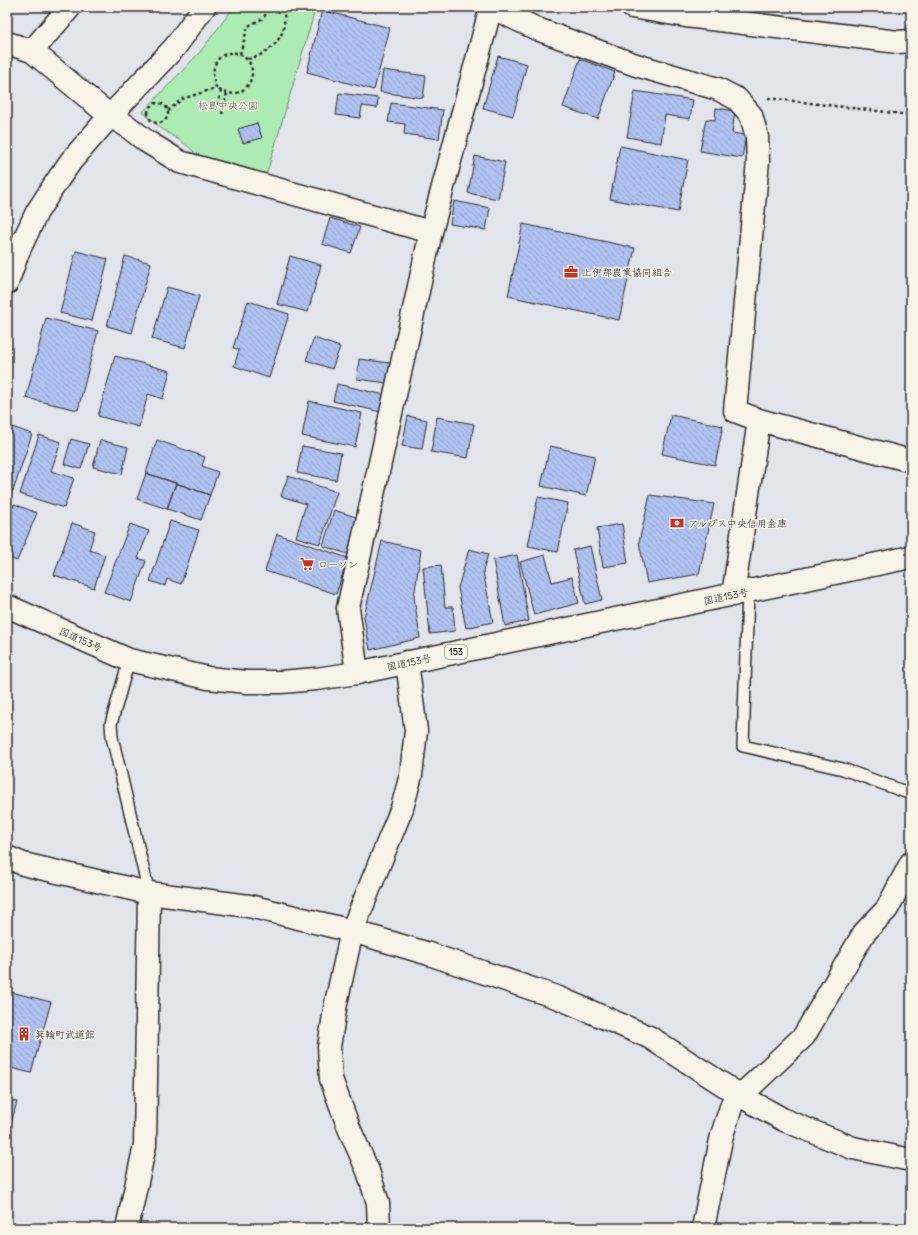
<svg xmlns="http://www.w3.org/2000/svg" width="918" height="1235" font-family="Delius,'Klee One',sans-serif">
	<style>
		.green { fill: #acebb3; stroke: #6c8b6f }
		.building { fill: url(#building-back-hatch); stroke: #2b2b2b }
		.lines { fill: none; stroke-linecap: round; stroke-linejoin: round }
		.service-casing { stroke: #2b2b2b; stroke-width: 14 }
		.minor-casing { stroke: #2b2b2b; stroke-width: 25 }
		.tertiary-casing { stroke: #2b2b2b; stroke-width: 25 }
		.trunk-casing { stroke: #2b2b2b; stroke-width: 25 }
		.path { stroke: #2b2b2b; stroke-width: 2.5; stroke-dasharray: 3 3; stroke-linecap: butt }
		.service { stroke: #f7f3e8; stroke-width: 11 }
		.minor { stroke: #f7f3e8; stroke-width: 22 }
		.tertiary { stroke: #f7f3e8; stroke-width: 22 }
		.trunk { stroke: #f7f3e8; stroke-width: 22 }
		.labels { text-anchor: middle; stroke-width: 3; stroke-linejoin: round; paint-order: stroke }
		.shield { fill: #f7f3e8; stroke: #686764; stroke-width: 1 }
		.shield-label { font-size: 9px; font-weight: bold; fill: #2b2b2b }
		.park-label { font-size: 10px; fill: #4b5b4d; stroke: #f7f3e8 }
		.poi-label { font-size: 10px; fill: #2b2b2b; stroke: #f7f3e8; text-anchor: start }
		.street-label { font-size: 10px; fill: #2b2b2b; stroke: #f7f3e8 }
	</style>
	<defs>
		<pattern id="building-back-hatch" width="6" height="6" patternUnits="userSpaceOnUse"><rect width="6" height="6" fill="#b0c2f1"/><path d="M-1 5l2 2M0 0l6 6M5-1l2 2" fill="none" stroke="#98a7cf"/></pattern>
	</defs>
	<rect width="100%" height="100%" fill="#e2e4eb"/>
	<filter id="ink" filterUnits="userSpaceOnUse"><feTurbulence type="fractalNoise" baseFrequency=".025" numOctaves="2"/><feDisplacementMap in="SourceGraphic" scale="8" xChannelSelector="R" yChannelSelector="G"/><feConvolveMatrix kernelMatrix="1 2 1 2 8 2 1 2 1" color-interpolation-filters="sRGB"/></filter>
	<g filter="url(#ink)">
		<path class="green" d="M234 7H316L265 179 193 158 194 152C189 146 184 144 179 140 166 132 153 123 143 112L200 52Z"/>
		<path class="building" d="M322 10 390 28 374 90 307 72Z
			M498 56 527 64 513 116 483 108Z
			M580 59 615 72 598 119 563 107Z
			M383 70 426 76 423 98 380 92Z
			M635 91 693 100 690 119 665 115 661 143 627 137Z
			M339 93 378 98 377 108 362 106 360 118 336 115Z
			M391 103 443 110 439 139 404 134 405 124 388 122Z
			M716 108 735 111 732 133 746 135 742 158 700 151 706 119 715 120Z
			M257 123 262 138 243 143 238 129Z
			M620 146 688 160 678 212 610 199Z
			M475 156 505 162 498 199 468 193Z
			M454 201 490 208 486 230 450 224Z
			M330 218 360 227 351 253 322 244Z
			M523 224 635 248 619 320 508 296Z
			M76 251 108 259 92 321 60 313Z
			M125 256 151 263 132 333 107 326Z
			M290 256 321 265 308 312 277 304Z
			M167 287 199 296 185 348 152 339Z
			M248 301 289 314 269 378 234 366 239 350 233 348Z
			M46 318 98 331 78 410 26 398Z
			M314 338 340 347 332 369 306 360Z
			M115 356 170 371 163 399 148 394 139 427 98 416Z
			M359 359 390 363 387 383 357 379Z
			M337 384 385 395 381 412 333 401Z
			M309 401 362 413 355 447 302 436Z
			M671 415 723 426 715 465 662 454Z
			M408 416 427 420 422 449 402 446Z
			M437 417 474 424 468 458 431 452Z
			M9 426 32 434 13 491 7 489V432Z
			M39 435 61 442 51 471 74 478 64 508 20 494Z
			M71 439 89 444 81 469 64 464Z
			M100 440 128 447 122 474 93 467Z
			M157 440 205 457 202 466 218 472 210 495 146 473Z
			M302 446 341 453 336 480 297 473Z
			M550 446 595 456 586 496 541 486Z
			M146 473 176 483 167 509 137 499Z
			M288 476 337 492 320 544 296 537 306 504 281 496Z
			M176 483 210 495 201 520 167 509Z
			M650 495 714 504 699 574 647 583 639 542Z
			M538 497 568 503 558 552 528 546Z
			M14 504 37 513 17 561 7 557V521Z
			M334 510 362 519 351 555 323 546Z
			M170 521 199 530 181 584 167 579 165 586 150 581Z
			M72 523 95 531 89 550 105 555 94 588 54 575Z
			M130 524 149 531 138 558 146 561 131 602 104 592Z
			M622 524 628 563 603 567 597 528Z
			M277 534 348 558 336 594 265 571Z
			M382 541 421 550 414 597 420 638 370 650 364 617Z
			M590 546 602 600 585 604 573 550Z
			M469 549 488 554 483 571 493 622 466 628 458 588Z
			M517 555 529 621 505 626 493 560Z
			M545 555 552 582 572 577 579 603 534 615 520 562Z
			M441 565 445 607H453L455 631 430 634 423 567Z
			M7 991 51 1002 31 1073 7 1067Z
			M7 1099 17 1102 7 1137Z"/>
		<g class="lines">
			<g class="service-casing">
				<path id="service" d="M748 591 743 746 843 769 911 794
					M129 660 111 724 112 737 149 893"/>
			</g>
			<g class="minor-casing">
				<path id="minor" d="M491 7 537 29 636 65 718 89 737 99 751 115 757 137 758 161 735 411 759 420 911 461
					M632 7 686 16 898 42 911 41
					M7 43 32 51 110 116 127 126 146 141 180 162 431 232
					M32 51 70 7
					M733 595 759 420
					M357 673 348 608 431 232 491 7
					M7 857 23 864 149 893 249 906 352 931 429 954 559 998 649 1037 741 1096 784 1120 853 1148 911 1160
					M127 1228 145 1145 149 893
					M379 1228 378 1203 368 1171 349 1128 331 1079 329 1047 336 1003 352 931 402 808 411 775 416 731 407 662
					M703 1228 722 1135 732 1104 804 1036 864 933 887 909 911 863"/>
			</g>
			<g class="tertiary-casing">
				<path id="tertiary" d="M7 283 18 252 37 212 57 181 71 161 110 116 175 47 204 7"/>
			</g>
			<g class="trunk-casing">
				<path id="trunk" d="M7 606 129 660 208 678 247 682H281L316 679 357 673 911 557"/>
			</g>
			<path class="path" d="M240 54 248 26 262 19 272 7
				M248 59C264 56 281 43 284 26 285 19 283 13 286 7
				M768 98 911 115
				M148 113a10 10 0 1 1 20 0a10 10 0 1 1-20 0Z
				M168 111 182 99 216 88C211 74 212 57 229 53 233 52 238 53 241 55 263 67 249 98 227 93 223 93 220 90 216 88
				M216 111 221 91
				M222 114 227 93"/>
			<use href="#service" class="service"/>
			<use href="#minor" class="minor"/>
			<use href="#tertiary" class="tertiary"/>
			<use href="#trunk" class="trunk"/>
		</g>
	</g>
	<defs>
		<g id="office-bare" transform="scale(1.08)"><path d="M-6-3h4V-5.5h4V-3h4V5H-6ZM-1-4.5V-3h2v-1.5ZM-6 0V1H6V0Z" fill="#c8321e" stroke="#f7f3e8" stroke-width="2.5" paint-order="stroke"/></g>
		<g id="bank-bare" transform="scale(1.08)"><path d="M-6-4H6V4H-6ZM0-2.3a2.3 2.3 0 1 0 0 4.6a2.3 2.3 0 1 0 0-4.6Z" fill="#c8321e" stroke="#f7f3e8" stroke-width="2.5" paint-order="stroke"/></g>
		<g id="supermarket-bare" transform="scale(1.08)"><path d="M-6-5.5h2.5l.6 2H6L4.5 2H-2.5L-4.4-4H-6ZM-1.5 3.2a1.3 1.3 0 1 0 .1 0ZM3 3.2a1.3 1.3 0 1 0 .1 0Z" fill="#c8321e" stroke="#f7f3e8" stroke-width="2.5" paint-order="stroke"/></g>
		<g id="building-bare" transform="scale(1.08)"><path d="M-4-6H4V6H1V3H-1V6H-4ZM-2.5-4.3h1.7v1.8h-1.7ZM.8-4.3h1.7v1.8H.8ZM-2.5-1h1.7V.8h-1.7ZM.8-1h1.7V.8H.8Z" fill="#c8321e" stroke="#f7f3e8" stroke-width="2.5" paint-order="stroke"/></g>
	</defs>
	<g fill-rule="evenodd">
		<use href="#office-bare" x="571" y="272"/>
		<use href="#bank-bare" x="677" y="523"/>
		<use href="#supermarket-bare" x="307" y="564"/>
		<use href="#building-bare" x="24" y="1034"/>
	</g>
	<g class="labels">
		<rect class="shield" x="445" y="645" width="22" height="14" rx="3"/>
		<g class="shield-label">
			<text x="456" y="655">153</text>
		</g>
		<g class="park-label">
			<text x="228" y="109">松島中央公園</text>
		</g>
		<g class="poi-label">
			<text x="582" y="276">上伊那農業協同組合</text>
			<text x="688" y="527">アルプス中央信用金庫</text>
			<text x="318" y="568">ローソン</text>
			<text x="35" y="1038">箕輪町武道館</text>
		</g>
		<g class="street-label">
			<text transform="translate(726 596) rotate(-12)" y="4">国道153号</text>
			<text transform="translate(81 639) rotate(23)" y="4">国道153号</text>
			<text transform="translate(409 662) rotate(-12)" y="4">国道153号</text>
		</g>
	</g>
	<rect width="918" height="1235" fill="none" stroke="#f7f3e8" stroke-width="24"/>
	<rect x="12" y="12" width="894" height="1211" fill="none" stroke="#2b2b2b" stroke-width="1.5" filter="url(#ink)"/>
</svg>
